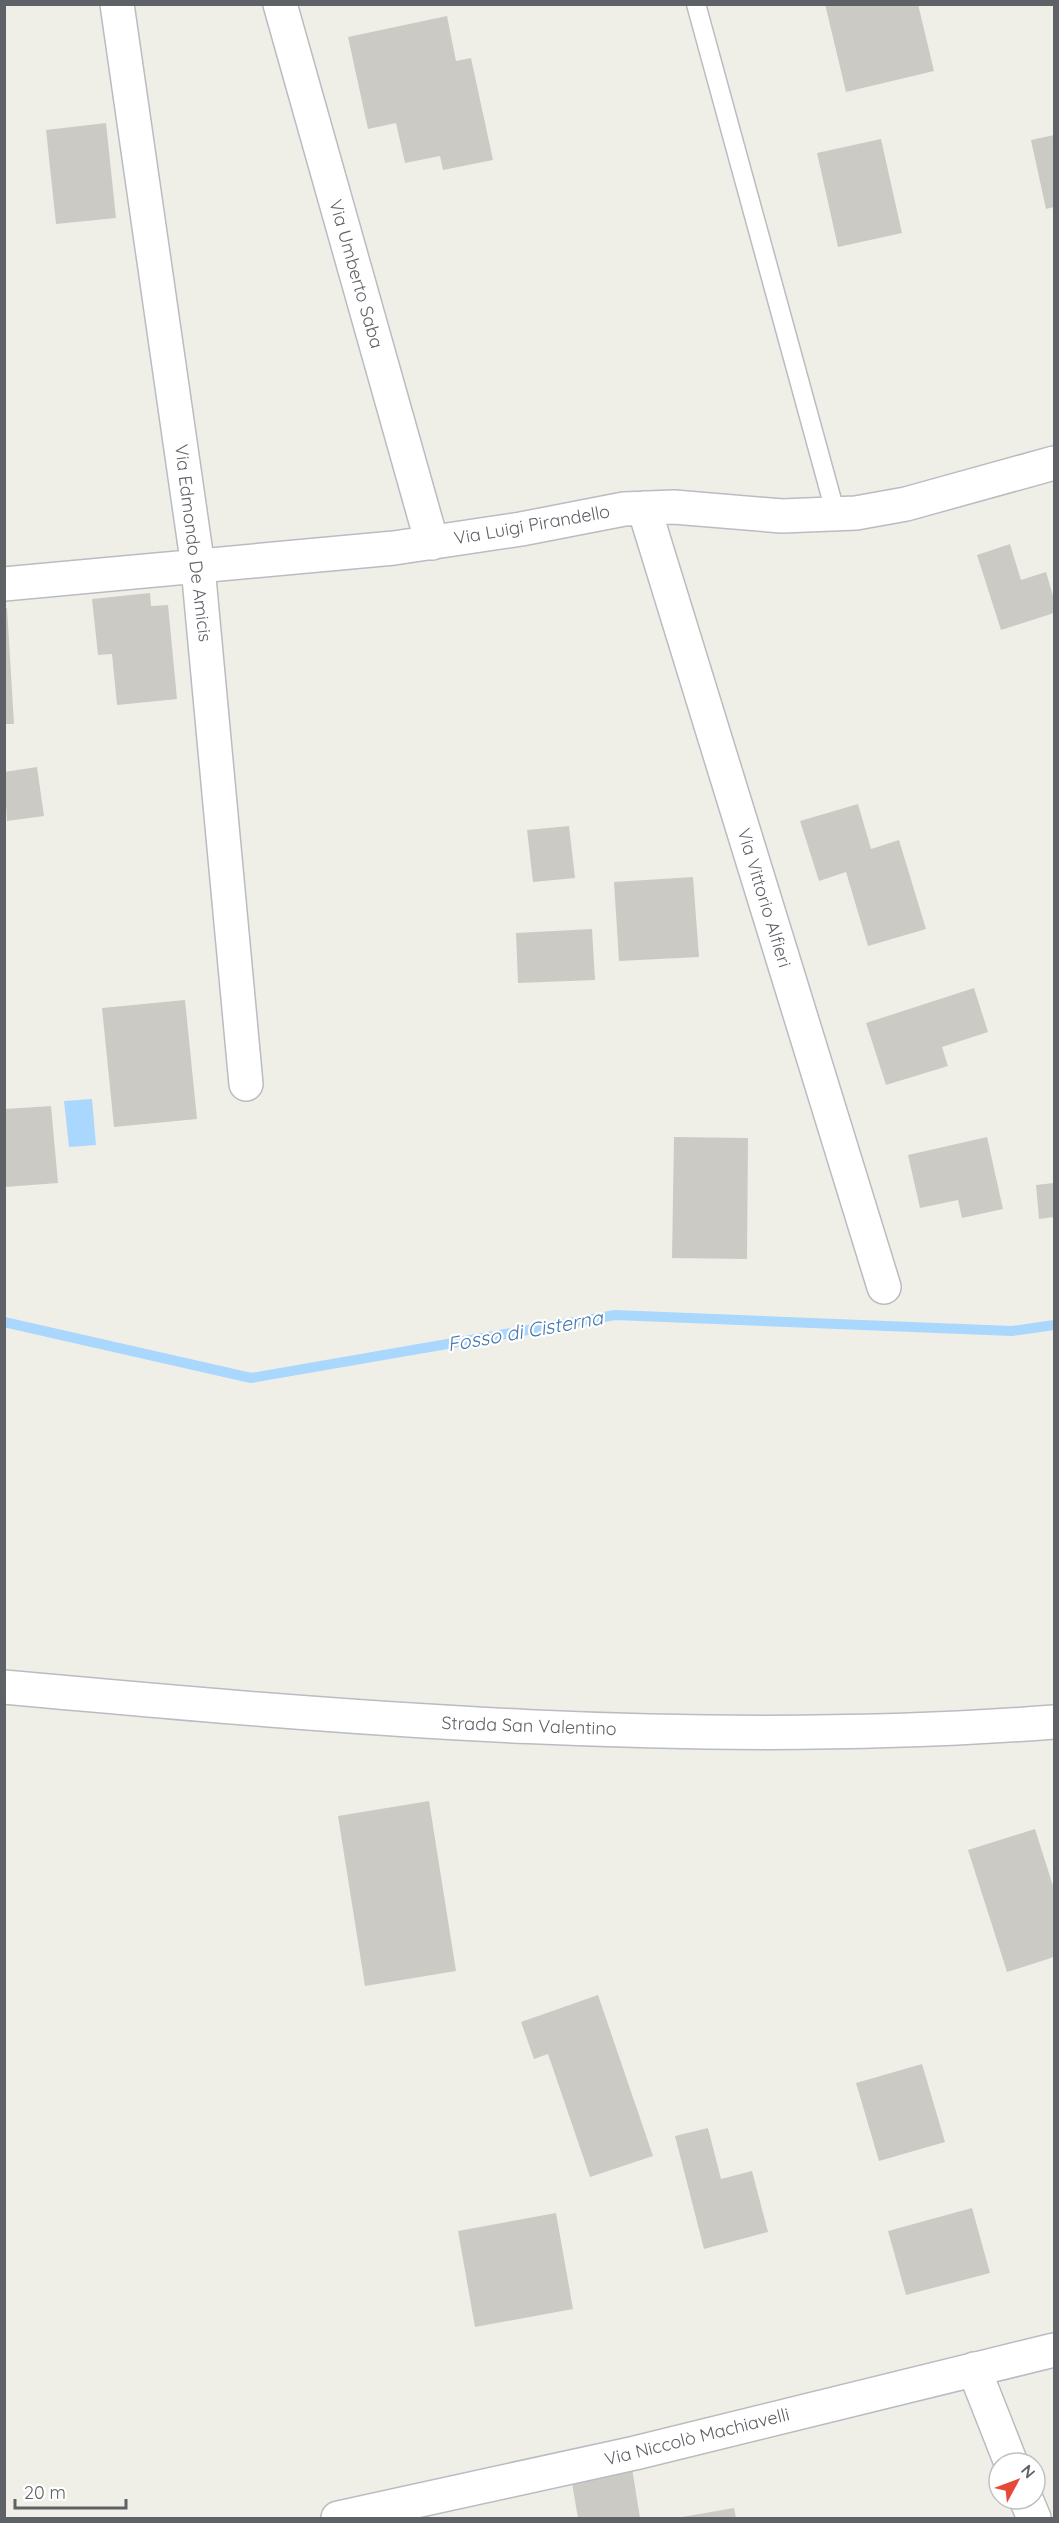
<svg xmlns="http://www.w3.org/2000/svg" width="1059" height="2523" font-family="Quicksand,sans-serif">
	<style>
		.water { fill: #aad7fe }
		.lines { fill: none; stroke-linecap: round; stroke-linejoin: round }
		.stream { stroke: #aad7fe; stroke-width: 10 }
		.building { fill: #cccac4 }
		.service-casing { stroke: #b9bcc0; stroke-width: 21 }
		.minor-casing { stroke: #b9bcc0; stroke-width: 36 }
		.service { stroke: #fff; stroke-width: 18 }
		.minor { stroke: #fff; stroke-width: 33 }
		.labels { text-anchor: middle; stroke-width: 4.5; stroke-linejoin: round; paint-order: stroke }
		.street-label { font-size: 18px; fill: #5e6267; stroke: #fff }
		.water-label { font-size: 20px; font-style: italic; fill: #4577b1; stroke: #fff }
	</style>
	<rect width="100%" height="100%" fill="#f0efe7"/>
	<path class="water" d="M92 1099 96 1145 69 1147 64 1101Z"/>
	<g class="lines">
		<path class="stream" d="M4 1322 251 1378 615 1315 1012 1331 1054 1325"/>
	</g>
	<path class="building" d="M825 4H918L934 71 846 92Z
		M447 16 456 61 471 58 493 160 443 170 440 156 405 163 396 123 368 129 348 37Z
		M106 123 116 218 56 224 46 130Z
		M1054 135V207L1046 209 1031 140Z
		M881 139 902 233 838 247 817 153Z
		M1010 544 1021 580 1046 572 1054 599V613L1001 630 977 555Z
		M150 593 151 606 168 605 177 699 117 705 112 654 98 655 92 599Z
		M4 608H7L14 724H4Z
		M37 767 44 816 7 821 4 772Z
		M858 804 871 849 899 840 926 929 868 946 846 872 819 881 800 821Z
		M569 826 575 878 533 882 527 830Z
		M693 877 699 957 619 961 614 882Z
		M592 929 595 980 518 983 516 933Z
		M974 988 988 1032 942 1047 948 1066 886 1085 866 1023Z
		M185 1000 197 1119 114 1127 102 1008Z
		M51 1106 58 1183 5 1187V1109Z
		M674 1137 748 1138 747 1259 672 1258Z
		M987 1137 1003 1209 962 1218 958 1200 920 1208 908 1155Z
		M1054 1183V1217L1039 1219 1036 1185Z
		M429 1801 456 1971 365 1986 338 1816Z
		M1035 1829 1054 1889V1957L1007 1972 968 1850Z
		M598 1995 653 2156 590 2177 548 2054 534 2059 521 2022Z
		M922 2064 945 2142 879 2161 856 2083Z
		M708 2128 721 2179 752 2171 768 2232 704 2249 675 2136Z
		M972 2208 990 2273 906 2295 888 2231Z
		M556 2213 573 2309 475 2327 458 2231Z
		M632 2468 640 2518H578L571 2478Z
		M734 2508 736 2518H682V2517Z"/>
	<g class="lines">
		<g class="service-casing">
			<path id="service" d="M696 4 836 515"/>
		</g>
		<g class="minor-casing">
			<path id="minor" d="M117 4 198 567 246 1084
				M280 4 432 543
				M644 508 884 1287
				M4 584 394 548 521 529 624 509 674 507 782 516 856 513 906 504 1054 463
				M4 1687C354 1719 704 1749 1054 1722
				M974 2369 1011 2463
				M1026 2499 1034 2518
				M338 2518 635 2453 1054 2350"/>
		</g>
		<use href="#service" class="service"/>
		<use href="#minor" class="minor"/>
	</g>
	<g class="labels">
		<g class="street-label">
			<text transform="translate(356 274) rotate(74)" y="6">Via Umberto Saba</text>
			<text transform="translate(532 525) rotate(-10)" y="6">Via Luigi Pirandello</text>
			<text transform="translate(193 543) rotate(83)" y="6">Via Edmondo De Amicis</text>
			<text transform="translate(764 898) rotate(73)" y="6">Via Vittorio Alfieri</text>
			<text transform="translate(529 1726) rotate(2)" y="6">Strada San Valentino</text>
			<text transform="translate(697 2437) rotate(-14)" y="6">Via Niccolò Machiavelli</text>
		</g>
		<g class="water-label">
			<text transform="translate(525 1331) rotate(-10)" y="7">Fosso di Cisterna</text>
		</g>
	</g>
	<rect width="1059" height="2523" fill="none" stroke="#5e6267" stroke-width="12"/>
	<g transform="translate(1017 2481) rotate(49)"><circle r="28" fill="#ffffff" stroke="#bfc0c2" stroke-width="1.5"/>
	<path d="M0-4.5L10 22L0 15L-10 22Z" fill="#e74937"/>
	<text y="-9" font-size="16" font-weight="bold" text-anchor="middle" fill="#5e6267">N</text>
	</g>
	<path d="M15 2499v9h111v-9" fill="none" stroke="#5e6267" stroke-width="3"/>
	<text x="24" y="2499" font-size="18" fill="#5e6267" stroke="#ffffff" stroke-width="4.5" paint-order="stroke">20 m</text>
</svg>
